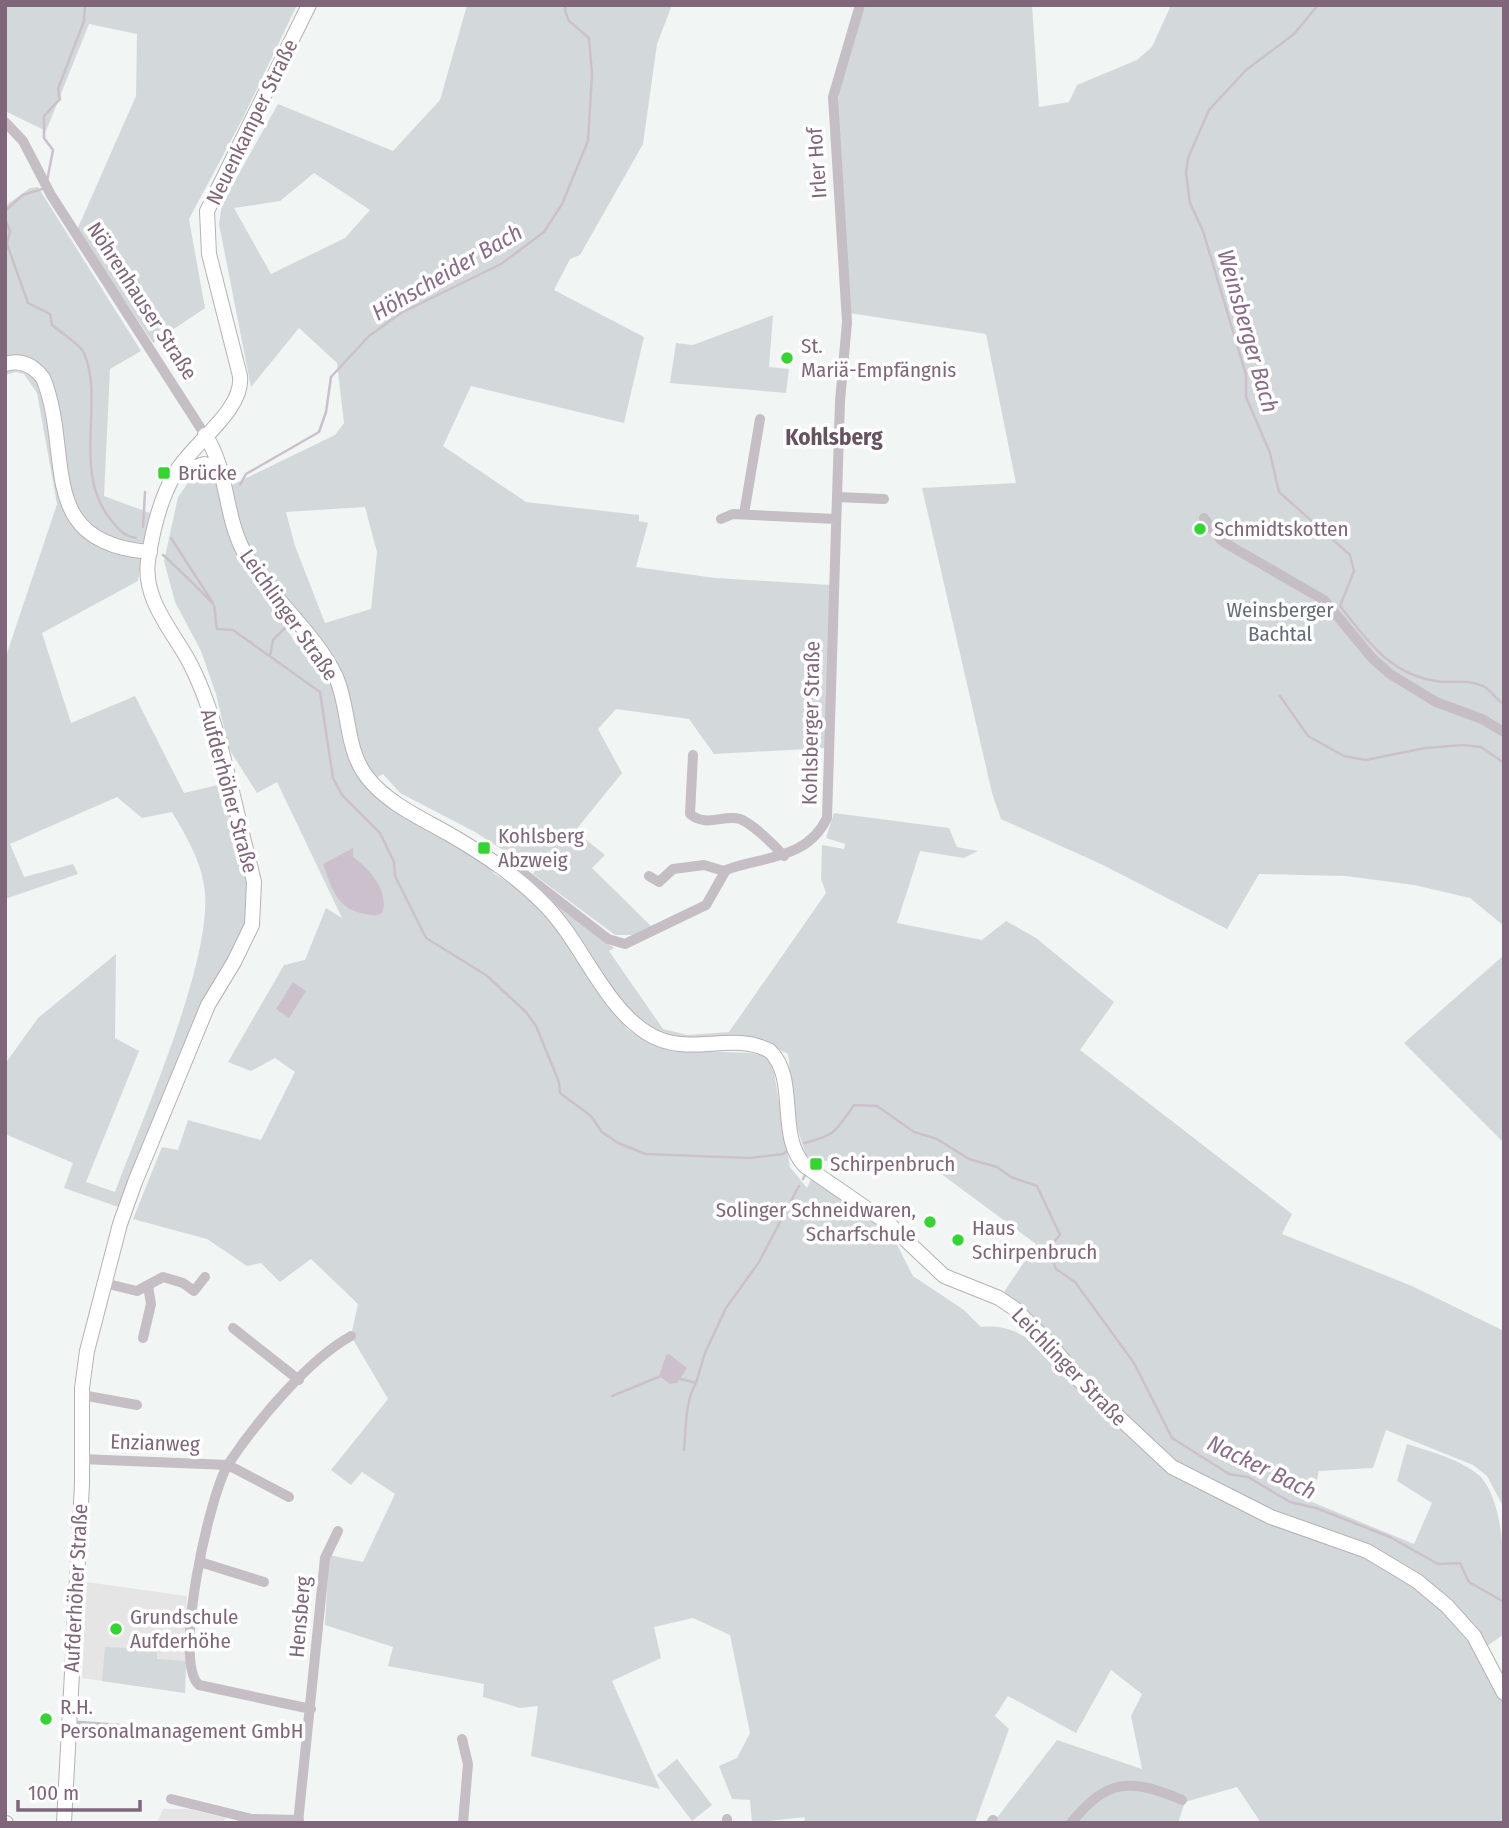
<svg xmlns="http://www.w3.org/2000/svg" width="1509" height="1828" font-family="'Fira Sans Condensed',sans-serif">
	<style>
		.built { fill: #e5e5e6 }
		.green { fill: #d3d9db; fill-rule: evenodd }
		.water { fill: #ccc0cc }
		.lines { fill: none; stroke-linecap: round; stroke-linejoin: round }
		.stream { stroke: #ccc0cc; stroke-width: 2.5 }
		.major-casing { stroke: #b7b0b6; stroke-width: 16 }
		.minor { stroke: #c5bec4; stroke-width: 10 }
		.major { stroke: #fff; stroke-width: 14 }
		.poi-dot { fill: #33d631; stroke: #fff; stroke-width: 2.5 }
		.labels { text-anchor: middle; stroke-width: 7; stroke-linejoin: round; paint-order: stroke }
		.street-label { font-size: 21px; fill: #80667b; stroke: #fff }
		.poi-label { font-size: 21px; fill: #80667b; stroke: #fff; text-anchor: start }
		.park-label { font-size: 21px; fill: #646d78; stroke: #fff }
		.water-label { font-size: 23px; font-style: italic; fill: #8a6c8a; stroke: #fff }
		.neighbourhood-label { font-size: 23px; font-weight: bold; fill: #665362; stroke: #fff }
	</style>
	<rect width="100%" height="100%" fill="#f1f5f4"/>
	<path class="built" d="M86 1582 187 1596 185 1693 82 1678Z
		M163 1809H189L226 1818 222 1823H157Z"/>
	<path class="green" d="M5 5H297L243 118 189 219 205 308 153 343 77 230 136 96 137 34 89 24 46 131 5 111Z
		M467 5H672L657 44 643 144 580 255 570 259 554 290 644 337 624 423 471 386 443 446 526 502 639 515V521L648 523 636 567 715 578 830 585 825 748 714 754 689 719 616 709 598 729 622 773 575 831 605 855 592 868 651 926 633 935H615L533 874 535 871 528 866 475 832 400 793 383 774 364 784 383 803 486 864 495 874 535 900 628 1030C659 1049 688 1051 724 1052 741 1053 752 1051 768 1058L774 1072 790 1167 807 1188 811 1179 889 1229 913 1276 964 1310 981 1327C1026 1322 1049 1358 1078 1388L1085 1376 1004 1292 1036 1244 940 1173 818 1160 806 1156 797 1127 788 1054 761 1040 672 1039 648 1028 629 1014 588 949 552 902 614 948 609 951 663 1029 688 1035 729 1032 826 893 821 879 822 845 844 849 845 844 826 838 834 813 949 828 957 847 978 851 964 858 920 851 897 923 982 940 1006 921 1036 938 1114 1002 1080 1050 1292 1214 1282 1234 1412 1286 1504 1331V1508L1487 1476 1473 1465 1386 1430 1373 1468 1319 1471 1312 1502 1414 1544 1432 1503 1397 1481 1407 1444C1431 1452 1461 1459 1481 1477 1509 1510 1504 1589 1504 1634L1479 1652 1504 1700V1823H1261L1237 1787 1185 1802 1178 1823H993L1057 1740 1142 1769 1131 1716 1142 1694 1111 1670 1076 1733 1008 1696 995 1716 1009 1729 975 1823H804L805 1817 752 1823 750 1800 732 1799 719 1766 737 1758 750 1733 730 1635 693 1618 654 1627 661 1658 612 1681 660 1789 531 1756 538 1706 520 1708 483 1697 484 1684 388 1666 393 1647 325 1625 329 1555 363 1562 395 1494 362 1472 351 1485 331 1470 388 1399 351 1336 358 1304 311 1259 280 1282 261 1263 247 1266 207 1239 133 1219 162 1147 178 1150 188 1120 261 1140 295 1072 275 1058 251 1071 228 1062 284 965 305 960 326 908 342 918 277 782 257 793 229 749 216 694 201 651 175 602 164 561 178 497 195 473 207 469 215 474 227 528 241 560 297 645 313 632 249 548 240 530 232 485 335 435 344 423 337 363 299 328 251 387 219 224 222 204 278 104 393 151 440 100ZM314 173 370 210 345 238 271 274 234 208 280 201ZM365 507 377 552 371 609 325 623 295 546 286 512Z
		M865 5H1032L1039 107 1069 102 1077 85 1137 60 1152 47 1171 5H1504V926L1470 898 1414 885 1346 876 1259 874 1227 929 1103 865 1001 819 992 793 922 488 1016 483 986 334 849 313 837 111 840 83Z
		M38 187 141 351 110 369 104 496 150 513 138 581 42 633 71 723 135 696 184 793 222 784 248 877 250 916 121 1208 64 1188 73 1163 5 1134V1064L38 1018 116 954 115 1038 139 1051 86 1182 115 1192C141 1121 216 955 204 885 200 859 185 834 172 812L142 818 117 797 10 844 24 877 73 864 78 874 5 899V659L57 504 37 393 24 374 16 372 5 375V206L30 188Z
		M773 315 769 367 789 369 786 393 670 383 676 343 693 345Z
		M1504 955V1143L1404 1043Z
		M105 1647 157 1649V1659L186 1661 185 1693 102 1681Z
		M677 1759 712 1805 692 1821 657 1775Z"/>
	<path class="water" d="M353 848V857C369 868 390 892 382 913 374 917 370 915 361 913 336 908 331 885 323 864Z
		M293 982 306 991 289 1018 276 1009Z
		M669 1354 687 1368 677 1383 670 1384 659 1376 666 1355Z"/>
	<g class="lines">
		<path class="stream" d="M1318 5 1294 34 1246 70 1209 110 1188 158 1186 173 1190 203 1203 231 1246 375V397L1270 453 1279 492 1350 555 1354 571 1340 606C1367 640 1389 674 1436 681 1453 684 1465 678 1483 686 1491 690 1496 700 1504 704
			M47 181 53 150 44 138V116L60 99 58 89 84 21 85 5
			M5 202V213
			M7 209 23 195 42 189
			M5 219 10 231 7 244 28 303 50 314 52 325C60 332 80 344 84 353 105 401 71 471 111 520 119 530 124 536 136 538
			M240 485 246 474 319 432 326 412 331 377 369 336 401 313 501 264 544 232 562 204 588 141 592 74 589 38 569 21 565 11 566 5
			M143 527 145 492
			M171 538 213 603
			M163 555C167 558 213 602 214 606 216 614 215 621 217 629L233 630 320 692 333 778 342 795 380 833 394 862 395 876 426 938 486 975 526 1012 536 1026 559 1082 560 1093 591 1116 602 1132 618 1143 646 1154 750 1158 783 1154 788 1150
			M270 656 273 640 288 625
			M1280 696 1308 736 1344 756 1366 760 1425 748 1463 745 1481 747 1504 763
			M804 1143C836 1135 835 1132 854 1105L877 1106 914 1132 937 1139 969 1159 997 1167 1011 1177 1037 1186 1060 1235 1051 1245 1050 1254 1056 1269 1075 1282 1134 1363 1172 1438 1229 1474 1248 1477 1290 1502 1316 1508 1390 1537 1438 1564 1460 1563 1469 1582 1504 1602
			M803 1179 805 1175
			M677 1378 696 1383 705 1353 726 1308 759 1262 799 1186
			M612 1396 661 1376
			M684 1450C686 1429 685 1401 696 1383"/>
		<g class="major-casing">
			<path id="major" d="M5 364C21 359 33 365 43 378 74 454 33 543 150 552
				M205 435C228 469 224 513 243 550 267 596 314 630 336 677 350 709 345 749 367 777 387 803 421 818 449 834 485 855 517 876 546 906 582 943 604 1006 647 1033 688 1059 731 1030 770 1051 799 1079 776 1136 805 1166L889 1224 944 1276 999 1298 1015 1309 1050 1344 1081 1382 1172 1467 1271 1517 1367 1551 1417 1581 1447 1606 1474 1636 1504 1693
				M175 474 204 464 220 468
				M5 1823H6
				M64 1823 82 1484V1388L87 1351 120 1224 135 1182 208 1005 234 962 252 925 254 882 249 861C233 801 217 711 187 658 170 628 143 598 148 561 152 533 160 500 174 475 191 444 244 411 240 376L209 254 207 211 309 5"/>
		</g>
		<path class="minor" d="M5 122 23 141 51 195 205 435
			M837 497 884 499
			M744 514 760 419
			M1204 518 1221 540 1232 547 1324 600 1372 658 1390 674 1436 702 1482 719 1504 732
			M721 519 733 514 836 519
			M693 755 690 814C707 828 723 814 740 819 753 824 774 845 784 856
			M515 876 524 874 608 939 625 944 706 905 726 870C763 856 807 860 827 818L840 401 847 322 833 97 860 5
			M649 876 659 882 673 869 681 868 704 865 724 871
			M104 1283 137 1291 163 1277 183 1283 194 1291 205 1277
			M233 1328 299 1380
			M143 1338 151 1304 148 1286
			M82 1395 137 1405
			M81 1459 228 1465 289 1497
			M200 1562 264 1582
			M311 1709 199 1685C172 1662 210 1491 229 1463 257 1421 308 1360 351 1336
			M69 1725 163 1732
			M462 1739 468 1764 463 1823
			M171 1799 252 1819 299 1820
			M298 1823 325 1558 338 1531
			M727 1823V1819
			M991 1823 993 1820
			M1071 1823C1108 1778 1130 1778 1182 1800"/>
		<use href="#major" class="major"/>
	</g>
	<g class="poi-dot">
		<circle cx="787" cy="358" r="7"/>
		<rect x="157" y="466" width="14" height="14" rx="3.5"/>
		<circle cx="1200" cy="529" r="7"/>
		<rect x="477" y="841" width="14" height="14" rx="3.5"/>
		<rect x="809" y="1157" width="14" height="14" rx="3.5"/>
		<circle cx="930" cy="1222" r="7"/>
		<circle cx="958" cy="1240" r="7"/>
		<circle cx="116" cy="1629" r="7"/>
		<circle cx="46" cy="1719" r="7"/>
	</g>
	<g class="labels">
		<g class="street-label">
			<text transform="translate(252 122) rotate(-64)" y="7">Neuenkamper Straße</text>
			<text transform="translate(817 163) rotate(-94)" y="7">Irler Hof</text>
			<text transform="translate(142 301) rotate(57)" y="7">Nöhrenhauser Straße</text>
			<text transform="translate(289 615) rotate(55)" y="7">Leichlinger Straße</text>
			<text transform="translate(811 723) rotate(-89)" y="7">Kohlsberger Straße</text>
			<text transform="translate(229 791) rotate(75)" y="7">Aufderhöher Straße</text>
			<text transform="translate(1069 1367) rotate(46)" y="7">Leichlinger Straße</text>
			<text transform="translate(155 1443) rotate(2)" y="7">Enzianweg</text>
			<text transform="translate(76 1588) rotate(-87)" y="7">Aufderhöher Straße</text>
			<text transform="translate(300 1617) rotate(-85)" y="7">Hensberg</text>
		</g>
		<g class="poi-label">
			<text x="801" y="353">St.<tspan x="801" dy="24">Mariä-Empfängnis</tspan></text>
			<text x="178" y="480">Brücke</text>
			<text x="1214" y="536">Schmidtskotten</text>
			<text x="498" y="843">Kohlsberg<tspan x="498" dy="24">Abzweig</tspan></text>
			<text x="830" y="1171">Schirpenbruch</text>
			<text x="916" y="1217" text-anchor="end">Solinger Schneidwaren,<tspan x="916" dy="24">Scharfschule</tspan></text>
			<text x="972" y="1235">Haus<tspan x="972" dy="24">Schirpenbruch</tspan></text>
			<text x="130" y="1624">Grundschule<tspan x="130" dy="24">Aufderhöhe</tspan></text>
			<text x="60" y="1714">R.H.<tspan x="60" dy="24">Personalmanagement GmbH</tspan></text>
		</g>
		<g class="park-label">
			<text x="1280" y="617">Weinsberger<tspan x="1280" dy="24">Bachtal</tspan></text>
		</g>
		<g class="water-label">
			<text transform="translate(447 272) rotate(-30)" y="8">Höhscheider Bach</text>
			<text transform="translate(1248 331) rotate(74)" y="8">Weinsberger Bach</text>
			<text transform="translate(1262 1467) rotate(26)" y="8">Nacker Bach</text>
		</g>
		<g class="neighbourhood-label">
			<text x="834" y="445">Kohlsberg</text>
		</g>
	</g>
	<rect width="1509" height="1828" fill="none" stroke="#80667b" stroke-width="14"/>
	<path d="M18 1800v10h122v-10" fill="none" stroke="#80667b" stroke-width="3.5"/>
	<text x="28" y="1800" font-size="21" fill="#80667b" stroke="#ffffff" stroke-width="5" paint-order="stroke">100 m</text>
</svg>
